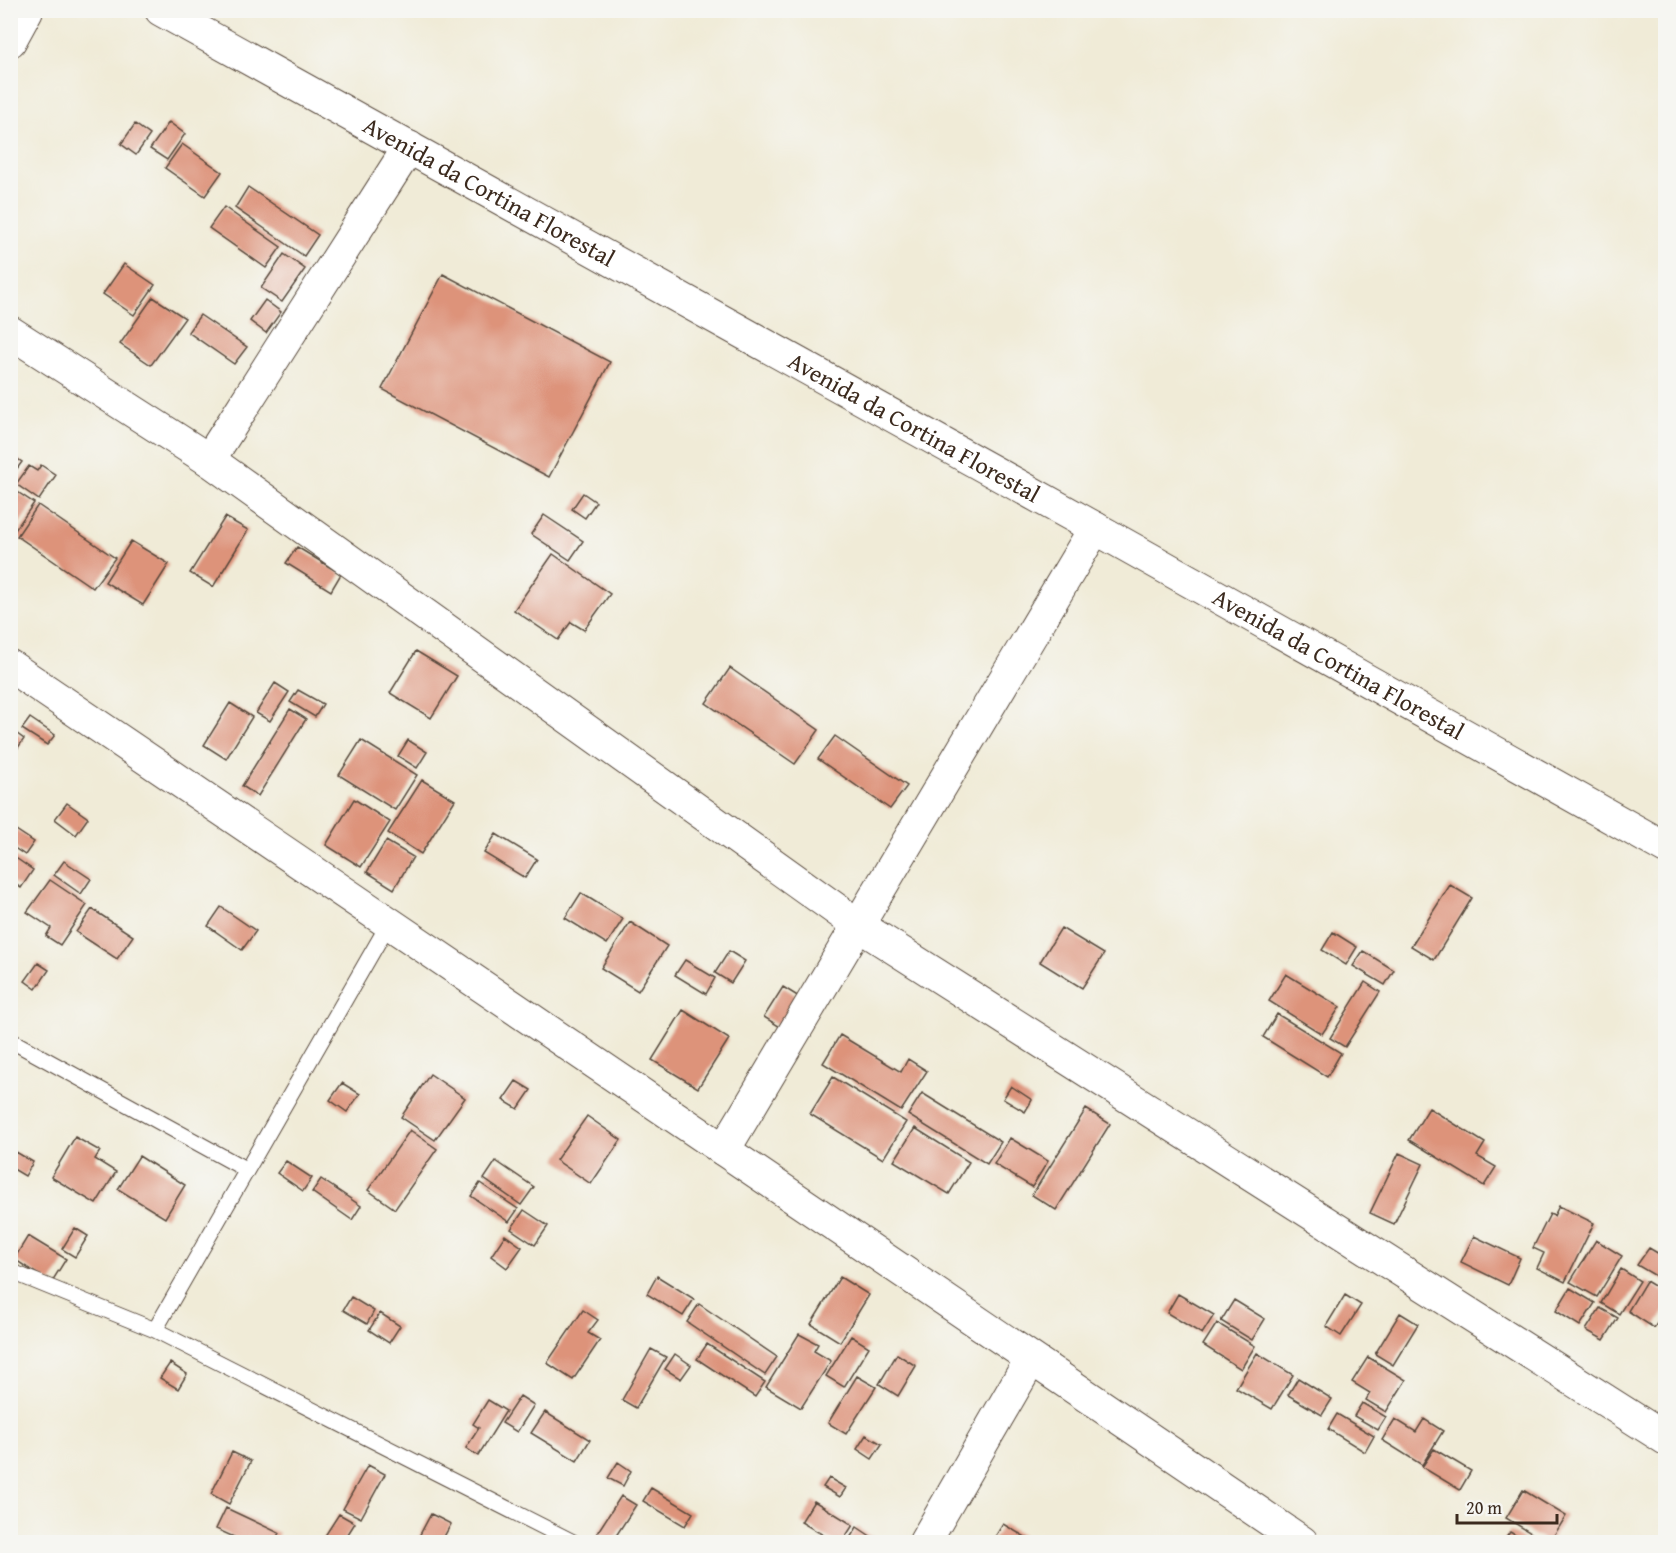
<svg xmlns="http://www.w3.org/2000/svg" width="1676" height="1553" font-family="'Gentium Book Plus',serif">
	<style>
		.building { fill: #dd937a }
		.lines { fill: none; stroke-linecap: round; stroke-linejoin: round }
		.lane-casing { stroke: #56473a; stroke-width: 17 }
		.street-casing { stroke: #56473a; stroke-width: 34 }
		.lane { stroke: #fff; stroke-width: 15 }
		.street { stroke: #fff; stroke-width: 32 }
		.labels { text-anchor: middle; stroke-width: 6; stroke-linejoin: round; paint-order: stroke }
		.street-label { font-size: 24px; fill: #3b2a1e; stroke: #f6f6f2 }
	</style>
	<rect width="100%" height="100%" fill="#f6f6f2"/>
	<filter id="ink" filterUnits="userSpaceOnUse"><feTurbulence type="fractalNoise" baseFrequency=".0167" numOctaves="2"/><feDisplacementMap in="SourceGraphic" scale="12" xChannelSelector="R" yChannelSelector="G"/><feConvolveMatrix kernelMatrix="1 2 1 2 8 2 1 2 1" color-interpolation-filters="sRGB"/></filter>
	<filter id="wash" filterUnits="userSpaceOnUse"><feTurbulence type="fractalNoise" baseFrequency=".008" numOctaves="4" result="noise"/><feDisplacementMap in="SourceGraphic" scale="24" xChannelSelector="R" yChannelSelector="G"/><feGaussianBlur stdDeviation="1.35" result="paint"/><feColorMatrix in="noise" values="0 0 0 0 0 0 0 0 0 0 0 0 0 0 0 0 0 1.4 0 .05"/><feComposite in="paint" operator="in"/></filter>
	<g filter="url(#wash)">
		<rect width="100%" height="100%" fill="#f0ebd7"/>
		<g id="blocks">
			<path class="building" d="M169 122 185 134 167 160 150 149Z
				M135 124 150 135 136 155 121 144Z
				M182 144 222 172 205 196 165 168Z
				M248 187 318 235 304 256 235 208Z
				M224 207 281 247 266 268 209 228Z
				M284 254 305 269 282 302 261 288Z
				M124 264 155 285 134 315 103 294Z
				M443 274 610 362 549 477 382 389Z
				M153 297 185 318 151 365 120 344Z
				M265 300 281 312 266 333 250 321Z
				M200 315 247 347 234 364 188 332Z
				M10 454 22 462 10 478Z
				M41 465 56 475 39 500 16 484 29 466 37 471Z
				M10 487 34 503 13 533 10 531Z
				M583 493 596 502 585 518 572 509Z
				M38 505 115 558 93 588 17 536Z
				M544 515 583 541 570 560 531 534Z
				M225 517 248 530 213 587 190 573Z
				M131 541 169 564 143 605 105 582Z
				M297 547 341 574 331 591 286 563Z
				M553 554 610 594 584 630 571 622 558 640 514 610Z
				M416 651 457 676 431 718 390 693Z
				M730 668 819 730 795 764 706 703Z
				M275 683 289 692 270 721 256 713Z
				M298 690 323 704 315 717 290 702Z
				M230 703 252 717 226 759 204 745Z
				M290 709 306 719 258 796 242 786Z
				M30 718 55 735 47 745 22 729Z
				M13 731 24 739 10 759V735Z
				M835 736 907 786 890 809 818 759Z
				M361 740 417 775 395 810 339 775Z
				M408 740 427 752 417 768 398 756Z
				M422 780 455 800 421 854 388 833Z
				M354 799 390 822 361 867 326 845Z
				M67 803 88 818 76 835 55 819Z
				M10 826 34 842 25 855 10 845Z
				M496 834 537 859 525 878 484 853Z
				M386 841 413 857 394 889 367 872Z
				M10 854 33 870 21 888 10 881Z
				M64 861 91 879 81 894 54 875Z
				M50 880 87 905 60 945 46 936 51 928 27 912Z
				M1450 885 1472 898 1434 960 1411 946Z
				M581 893 623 919 607 944 565 918Z
				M221 907 256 931 242 950 208 926Z
				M92 909 133 936 117 959 76 932Z
				M630 922 667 946 638 991 601 968Z
				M1061 928 1104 954 1082 988 1040 962Z
				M1333 932 1357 947 1346 965 1322 950Z
				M729 951 745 961 731 983 715 973Z
				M1363 951 1394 970 1385 985 1353 966Z
				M685 960 715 978 706 994 675 975Z
				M38 963 49 970 36 989 25 981Z
				M1286 974 1340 1007 1322 1034 1269 1001Z
				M1365 982 1380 992 1345 1047 1330 1038Z
				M783 987 804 1000 785 1030 764 1017Z
				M683 1010 729 1039 698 1088 652 1060Z
				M1277 1014 1341 1053 1327 1077 1263 1037Z
				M840 1035 901 1072 908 1059 927 1071 901 1111 823 1063Z
				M430 1074 465 1098 435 1140 401 1117Z
				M833 1077 906 1122 883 1159 810 1114Z
				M516 1081 531 1090 518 1109 503 1100Z
				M342 1083 360 1094 347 1112 330 1100Z
				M1011 1086 1032 1100 1025 1112 1003 1099Z
				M922 1093 1001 1142 987 1164 908 1115Z
				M1429 1108 1485 1143 1477 1156 1496 1167 1484 1186 1409 1140Z
				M1086 1109 1110 1124 1056 1210 1032 1195Z
				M587 1116 621 1140 591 1184 556 1160Z
				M915 1128 969 1162 949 1194 894 1161Z
				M410 1130 437 1149 395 1209 368 1190Z
				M75 1137 100 1151 95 1159 116 1172 96 1204 51 1177Z
				M1010 1138 1048 1161 1032 1187 994 1164Z
				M16 1152 33 1162 25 1176 10 1167V1160Z
				M1399 1153 1423 1164 1394 1224 1370 1213Z
				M139 1156 185 1185 165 1218 118 1189Z
				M286 1161 312 1178 303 1191 277 1173Z
				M496 1161 534 1187 521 1205 484 1179Z
				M321 1179 361 1206 352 1220 312 1192Z
				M480 1183 518 1209 509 1222 471 1196Z
				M1559 1206 1594 1223 1565 1282 1537 1268 1544 1253 1533 1248 1550 1214 1554 1216Z
				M524 1210 548 1226 535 1245 511 1229Z
				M75 1228 88 1236 75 1257 62 1249Z
				M505 1235 522 1247 507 1268 491 1256Z
				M28 1236 66 1259 51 1283 14 1259Z
				M1474 1236 1520 1258 1508 1285 1461 1262Z
				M1596 1240 1622 1256 1597 1297 1570 1282Z
				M1649 1248 1666 1258V1282L1637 1265Z
				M1621 1269 1640 1281 1619 1314 1601 1303Z
				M657 1276 694 1299 683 1316 647 1294Z
				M840 1277 869 1295 840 1342 811 1324Z
				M1646 1281 1666 1293V1310L1654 1328 1628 1311Z
				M1570 1288 1595 1303 1580 1326 1556 1311Z
				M1178 1294 1214 1315 1202 1334 1167 1313Z
				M1345 1295 1361 1305 1341 1336 1326 1326Z
				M351 1297 374 1311 367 1324 343 1310Z
				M1234 1300 1265 1319 1252 1340 1221 1321Z
				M699 1304 777 1357 765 1375 687 1322Z
				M1600 1308 1618 1318 1604 1340 1586 1330Z
				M583 1310 598 1320 588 1333 600 1340 573 1380 547 1363Z
				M380 1313 400 1326 389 1343 369 1330Z
				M1400 1313 1418 1324 1393 1365 1375 1354Z
				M1217 1323 1255 1346 1241 1369 1203 1345Z
				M799 1334 818 1344 814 1351 831 1361 801 1408 766 1387Z
				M851 1336 869 1347 844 1387 826 1376Z
				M707 1344 765 1382 755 1397 697 1359Z
				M651 1349 666 1357 636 1408 622 1400Z
				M1257 1353 1293 1375 1272 1409 1236 1388Z
				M675 1354 691 1365 681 1379 665 1369Z
				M897 1354 916 1366 898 1396 879 1384Z
				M1368 1357 1406 1380 1386 1412 1366 1400 1370 1393 1352 1382Z
				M170 1363 187 1374 178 1389 160 1378Z
				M857 1376 876 1387 846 1434 828 1423Z
				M1298 1378 1332 1399 1322 1415 1288 1395Z
				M520 1396 534 1405 517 1432 502 1423Z
				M488 1400 506 1411 478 1456 466 1448 479 1428 473 1424Z
				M1362 1403 1386 1417 1378 1430 1354 1416Z
				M545 1412 590 1440 577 1461 531 1433Z
				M1337 1414 1374 1436 1365 1452 1328 1429Z
				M1395 1419 1416 1432 1424 1419 1443 1431 1422 1465 1382 1440Z
				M866 1435 882 1444 872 1459 857 1449Z
				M1434 1449 1471 1471 1460 1490 1422 1467Z
				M232 1452 251 1461 229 1504 211 1494Z
				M618 1462 631 1471 623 1486 608 1478Z
				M368 1465 385 1474 361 1518 343 1509Z
				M829 1478 846 1488 840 1497 823 1487Z
				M651 1488 693 1513 685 1526 643 1501Z
				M1523 1490 1566 1516 1550 1542H1546L1506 1518Z
				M621 1496 636 1505 612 1542 597 1533Z
				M814 1501 853 1525 842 1542H835L801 1522Z
				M226 1508 279 1533 274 1542H245L216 1529Z
				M339 1514 355 1523 343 1542H321Z
				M431 1514 451 1524 441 1542H416Z
				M1003 1524 1034 1542H996L993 1540Z
				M857 1527 875 1539 872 1542 848 1541Z
				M1510 1532 1527 1542H1503Z"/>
		</g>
	</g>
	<g filter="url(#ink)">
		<use href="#blocks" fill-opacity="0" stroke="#56473a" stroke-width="1.5"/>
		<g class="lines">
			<g class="lane-casing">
				<path id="lane" d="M10 1040 247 1170
					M10 1271 155 1330 573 1542
					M155 1330 389 923"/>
			</g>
			<g class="street-casing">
				<g id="street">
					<path id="s1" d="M161 10 1095 528 1666 848"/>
					<path d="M10 41 27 10"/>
					<path d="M10 332 209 460 858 925 1666 1439"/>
					<path d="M209 460 409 147"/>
					<path d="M10 666 1302 1542"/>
					<path d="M724 1150 1095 528"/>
					<path d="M925 1542 1031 1359"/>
				</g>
			</g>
			<use href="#lane" class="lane"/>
			<use href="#street" class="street"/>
		</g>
	</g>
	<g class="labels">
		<g class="street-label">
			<text dy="8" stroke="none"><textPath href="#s1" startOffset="375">Avenida da Cortina Florestal</textPath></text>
			<text dy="8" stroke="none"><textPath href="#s1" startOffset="861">Avenida da Cortina Florestal</textPath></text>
			<text dy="8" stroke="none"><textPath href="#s1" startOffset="1347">Avenida da Cortina Florestal</textPath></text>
		</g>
	</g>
	<rect width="1676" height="1553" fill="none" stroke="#f6f6f2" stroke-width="36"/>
	<path d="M1457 1514v9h100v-9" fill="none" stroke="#3b2a1e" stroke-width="3"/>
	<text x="1466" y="1514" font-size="18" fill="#3b2a1e" stroke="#f6f6f2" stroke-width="4.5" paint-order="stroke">20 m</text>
</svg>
